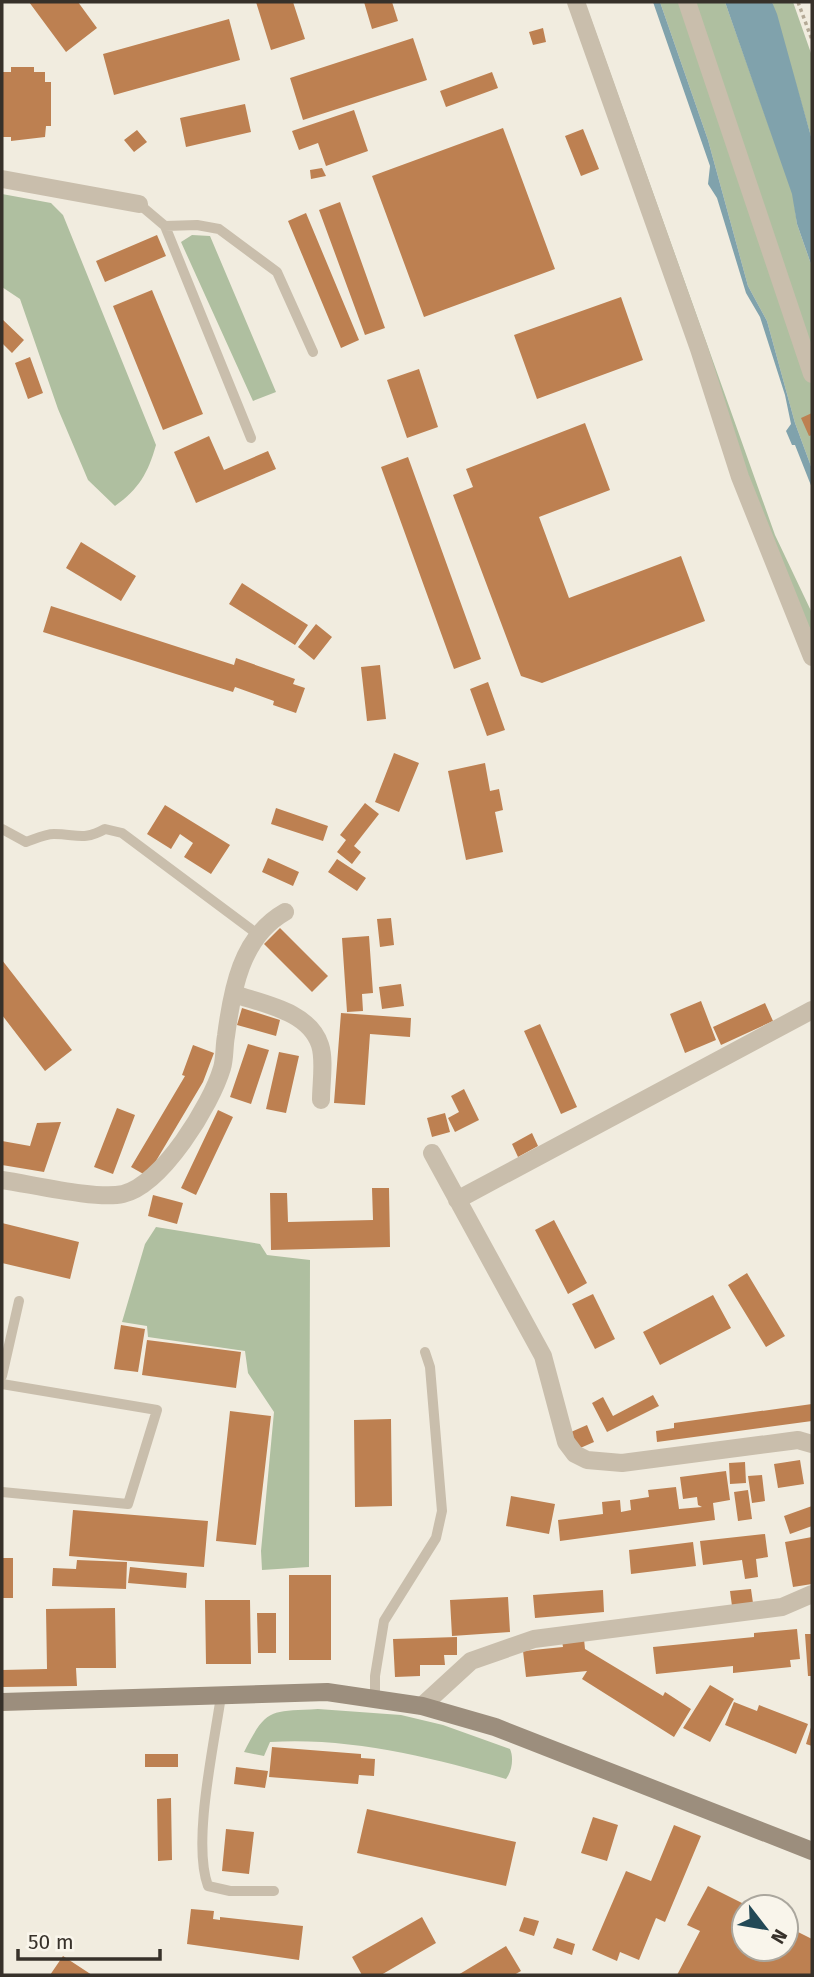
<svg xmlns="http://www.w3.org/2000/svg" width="814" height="1977" font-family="'Fira Sans',sans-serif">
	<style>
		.green { fill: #afbfa0 }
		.water { fill: #80a2ac }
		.building { fill: #bd8051 }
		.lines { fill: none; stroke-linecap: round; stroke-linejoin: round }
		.path { stroke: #b4a996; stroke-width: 3.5; stroke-dasharray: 3.5 3.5; stroke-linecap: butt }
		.lane { stroke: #c9beac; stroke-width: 10 }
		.street { stroke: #c9beac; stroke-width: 18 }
		.secondary { stroke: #9c8e7d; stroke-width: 18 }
	</style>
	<rect width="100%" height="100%" fill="#f1ecdf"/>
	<path class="green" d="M585 2 775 535 812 613V634L766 528Z
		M660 2H684L812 383V469L795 423 767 321 748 286 708 140Z
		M689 2H725L793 194 797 224 812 267V365Z
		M772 2H793L812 56V140Z
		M2 194 51 203 63 215 156 445C148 473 139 489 115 506L88 480 58 409 20 299 2 287Z
		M192 235 210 236 276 392 253 401 181 242Z
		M156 1227 260 1244 267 1255 310 1260 309 1567 262 1570 261 1551 274 1412 248 1373 245 1351 148 1337 147 1326 122 1322 145 1244Z
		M318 1709 401 1715 443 1725 510 1749C514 1758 512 1771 506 1779 431 1757 349 1737 270 1742L264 1756 244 1752C267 1707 269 1712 318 1709Z"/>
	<path class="water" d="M653 2H660L708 140 748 286 767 321 795 423 812 469V488L795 445H792L786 431 791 424 785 395 760 317 746 293 717 198 708 184 710 166Z
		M725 2H772L777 14 812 140V267L797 224 792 194Z"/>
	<path class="building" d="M29 2H78L97 28 66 52Z
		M256 2H293L305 39 271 50Z
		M364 2H392L398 21 372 29Z
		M229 19 240 60 114 95 103 54Z
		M543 28 546 42 533 45 529 32Z
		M413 38 427 80 303 120 290 78Z
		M11 67H34V72H45V82H51V126H46L45 137 11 141V137H2V72H11Z
		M492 72 498 88 446 107 440 91Z
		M245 104 251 132 186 147 180 118Z
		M354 110 368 151 326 166 318 143 299 150 292 131Z
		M503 128 555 269 424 317 372 176Z
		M583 129 599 169 581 176 565 136Z
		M137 130 147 142 134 152 124 140Z
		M322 168 326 176 311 179 310 170Z
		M340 202 385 328 365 335 319 210Z
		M306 213 359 340 341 348 288 221Z
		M157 235 166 256 105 282 96 261Z
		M152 290 203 414 163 430 113 306Z
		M621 297 643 360 537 399 514 335Z
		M2 319 24 340 12 353 2 343Z
		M30 357 43 393 28 399 15 363Z
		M419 369 438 427 407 438 387 380Z
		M812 413V435L809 436 801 418Z
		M585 423 610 490 539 517 569 598 681 556 705 621 542 683 521 676 453 495 473 487 466 469Z
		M209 436 224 470 268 451 276 469 196 503 174 452Z
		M408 457 481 659 454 669 381 467Z
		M81 542 136 576 121 601 66 568Z
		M242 583 308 625 295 645 229 604Z
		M51 606 234 665 236 658 295 679 293 684 305 688 296 713 273 705 274 701 235 687 233 692 43 632Z
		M316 624 332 637 314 660 298 647Z
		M380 665 386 719 367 721 361 667Z
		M488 682 505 730 487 736 470 689Z
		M394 753 419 763 399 812 375 802Z
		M485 763 490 791 499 789 503 810 495 812 503 852 466 860 448 771Z
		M365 803 379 814 354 846 361 852 352 864 337 852 346 840 340 835Z
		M165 805 230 845 211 874 184 857 193 843 180 834 171 849 147 834Z
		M276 808 328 826 323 841 271 824Z
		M268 858 299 872 293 886 262 872Z
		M337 859 366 878 357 891 328 872Z
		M391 918 394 945 380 947 377 919Z
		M280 928 328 976 312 992 264 944Z
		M369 936 373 993 362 994 363 1011 347 1012 342 938Z
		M2 960 72 1050 45 1071 2 1015Z
		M401 984 404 1006 382 1009 379 987Z
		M701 1001 716 1040 685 1053 670 1014Z
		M765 1003 773 1021 721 1045 713 1027Z
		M242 1008 280 1020 276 1036 237 1025Z
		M341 1013 411 1018 410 1037 370 1034 365 1105 334 1103Z
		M540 1024 577 1107 561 1114 524 1031Z
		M248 1044 269 1050 251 1104 230 1097Z
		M193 1045 214 1053 203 1082 147 1176 131 1167 185 1076 182 1075Z
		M279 1052 299 1056 286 1113 266 1109Z
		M464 1089 479 1120 455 1132 448 1118 459 1112 451 1096Z
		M117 1108 135 1115 113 1174 94 1167Z
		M218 1110 233 1117 196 1195 181 1188Z
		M445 1113 450 1132 432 1137 427 1118Z
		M61 1122 44 1172 2 1165V1141L30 1146 37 1123Z
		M532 1133 538 1146 518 1157 512 1144Z
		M372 1188H389L390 1247 271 1250 270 1193H287L288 1222 373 1220Z
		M153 1195 183 1203 177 1224 148 1216Z
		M554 1220 587 1283 568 1294 535 1230Z
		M2 1223 79 1242 70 1279 2 1263Z
		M747 1273 785 1336 766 1347 728 1285Z
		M593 1294 615 1339 595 1349 572 1304Z
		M713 1295 731 1328 660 1365 643 1332Z
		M121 1325 145 1329 138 1372 114 1369Z
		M147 1340 241 1352 236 1388 142 1375Z
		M653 1395 659 1406 607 1432 592 1403 603 1397 613 1416Z
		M812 1404V1421L657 1442 656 1431 674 1428V1423Z
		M230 1411 271 1416 256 1545 216 1541Z
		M391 1419 392 1506 355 1507 354 1420Z
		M587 1425 594 1442 578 1449 571 1432Z
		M800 1460 804 1484 778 1488 774 1464Z
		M745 1462 746 1483 730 1484 729 1463Z
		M726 1471 730 1500 713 1503 715 1520 560 1541 558 1520 603 1514 602 1502 620 1500 621 1512 631 1510 630 1500 649 1497 648 1490 676 1487 679 1509 702 1507 698 1505 697 1497 683 1499 680 1477Z
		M762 1475 765 1501 752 1503 748 1476Z
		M748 1490 752 1519 738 1521 734 1492Z
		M511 1496 555 1504 549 1534 506 1526Z
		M812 1506V1526L790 1534 784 1516Z
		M73 1510 208 1521 204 1567 69 1556Z
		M765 1534 768 1557 756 1559 758 1577 745 1579 742 1560 703 1565 700 1541Z
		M812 1537V1584L793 1587 785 1542Z
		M693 1542 696 1566 631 1574 629 1550Z
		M2 1558H13V1598H2Z
		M77 1560 127 1562 126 1589 52 1586 53 1568 76 1569Z
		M130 1567 187 1573 186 1588 128 1583Z
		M289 1575H331V1660H289Z
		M751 1589 753 1603 732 1606 730 1591Z
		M603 1590 604 1612 535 1618 533 1595Z
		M508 1597 510 1632 452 1636 450 1600Z
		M205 1600H250L251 1664H206Z
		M115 1608 116 1668H76L77 1686 2 1687V1670L47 1669 46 1609Z
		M257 1613H276V1653H258Z
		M797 1629 800 1659 790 1660 791 1667 733 1673V1666L656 1674 653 1647 754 1637V1633Z
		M805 1634H812V1676H808Z
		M457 1637V1655H444L445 1665H420V1676L395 1677 393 1639Z
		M584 1639 585 1649 663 1696 665 1692 691 1709 674 1737 582 1679 587 1671 526 1677 523 1651 563 1647 562 1641Z
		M710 1685 734 1699 710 1742 683 1728Z
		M734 1702 757 1711 759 1705 808 1724 796 1754 725 1725Z
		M812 1724V1746L806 1744Z
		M272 1747 361 1754V1758L375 1759 374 1776 359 1775 358 1784 269 1777Z
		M145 1754H178V1767H145Z
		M236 1767 268 1771 265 1788 234 1784Z
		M171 1798 172 1860 158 1861 157 1799Z
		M367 1809 516 1842 506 1886 357 1853Z
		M593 1817 618 1825 607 1861 581 1853Z
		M674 1825 701 1836 665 1922 656 1918 639 1960 620 1952 617 1961 592 1950 626 1871 651 1881Z
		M226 1829 254 1832 249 1874 222 1871Z
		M708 1886 750 1907H744V1949H786V1926L812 1939V1975H677L700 1931 687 1925Z
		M191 1909 214 1911 213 1919 220 1920V1917L303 1926 299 1960 187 1944Z
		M422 1917 436 1943 381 1975H362L352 1957Z
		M524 1917 539 1921 534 1936 519 1931Z
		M557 1938 575 1944 572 1955 553 1948Z
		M506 1946 521 1971 514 1975H458Z
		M63 1956 92 1975H50Z"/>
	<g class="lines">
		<path class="path" d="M798 2 812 40"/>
		<path class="lane" d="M139 204 165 226 251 438
			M165 226 197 225 219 229 277 272 313 352
			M2 829 26 842C35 839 45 834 54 834 77 834 83 841 105 829L122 833 256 933
			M2 1376 19 1301
			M2 1384 157 1410 128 1504 2 1492
			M221 1696C214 1745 192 1843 208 1886L230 1891H274
			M375 1699V1676L384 1621 436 1538 442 1511 430 1367 425 1352"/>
		<path class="street" d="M576 2 699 349 740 477 812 657
			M687 2 812 374
			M2 179 139 204
			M234 994C263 1004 309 1011 320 1045 325 1060 321 1083 321 1100
			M432 1153 543 1356 566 1442 575 1454 587 1460 622 1463 798 1440 812 1444
			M2 1180C31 1184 96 1200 123 1194 162 1185 211 1105 222 1068 225 1058 224 1046 226 1036 232 990 241 937 285 912
			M457 1200 812 1010
			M422 1706 471 1661 534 1639 782 1607 812 1594"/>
		<path class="secondary" d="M2 1702 327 1692 422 1706 495 1727 812 1851"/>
	</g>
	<rect width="814" height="1977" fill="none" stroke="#37312a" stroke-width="7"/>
	<g transform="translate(765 1928) rotate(121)"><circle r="33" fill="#f9f5eb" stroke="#aba79e" stroke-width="2"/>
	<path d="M0-5L12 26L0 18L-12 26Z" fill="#234956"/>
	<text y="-10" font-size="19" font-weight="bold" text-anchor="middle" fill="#37312a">N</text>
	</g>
	<path d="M18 1949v10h142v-10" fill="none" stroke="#37312a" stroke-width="3.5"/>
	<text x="28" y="1949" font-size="21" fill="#37312a" stroke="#f9f5eb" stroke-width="5" paint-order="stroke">50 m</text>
</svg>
